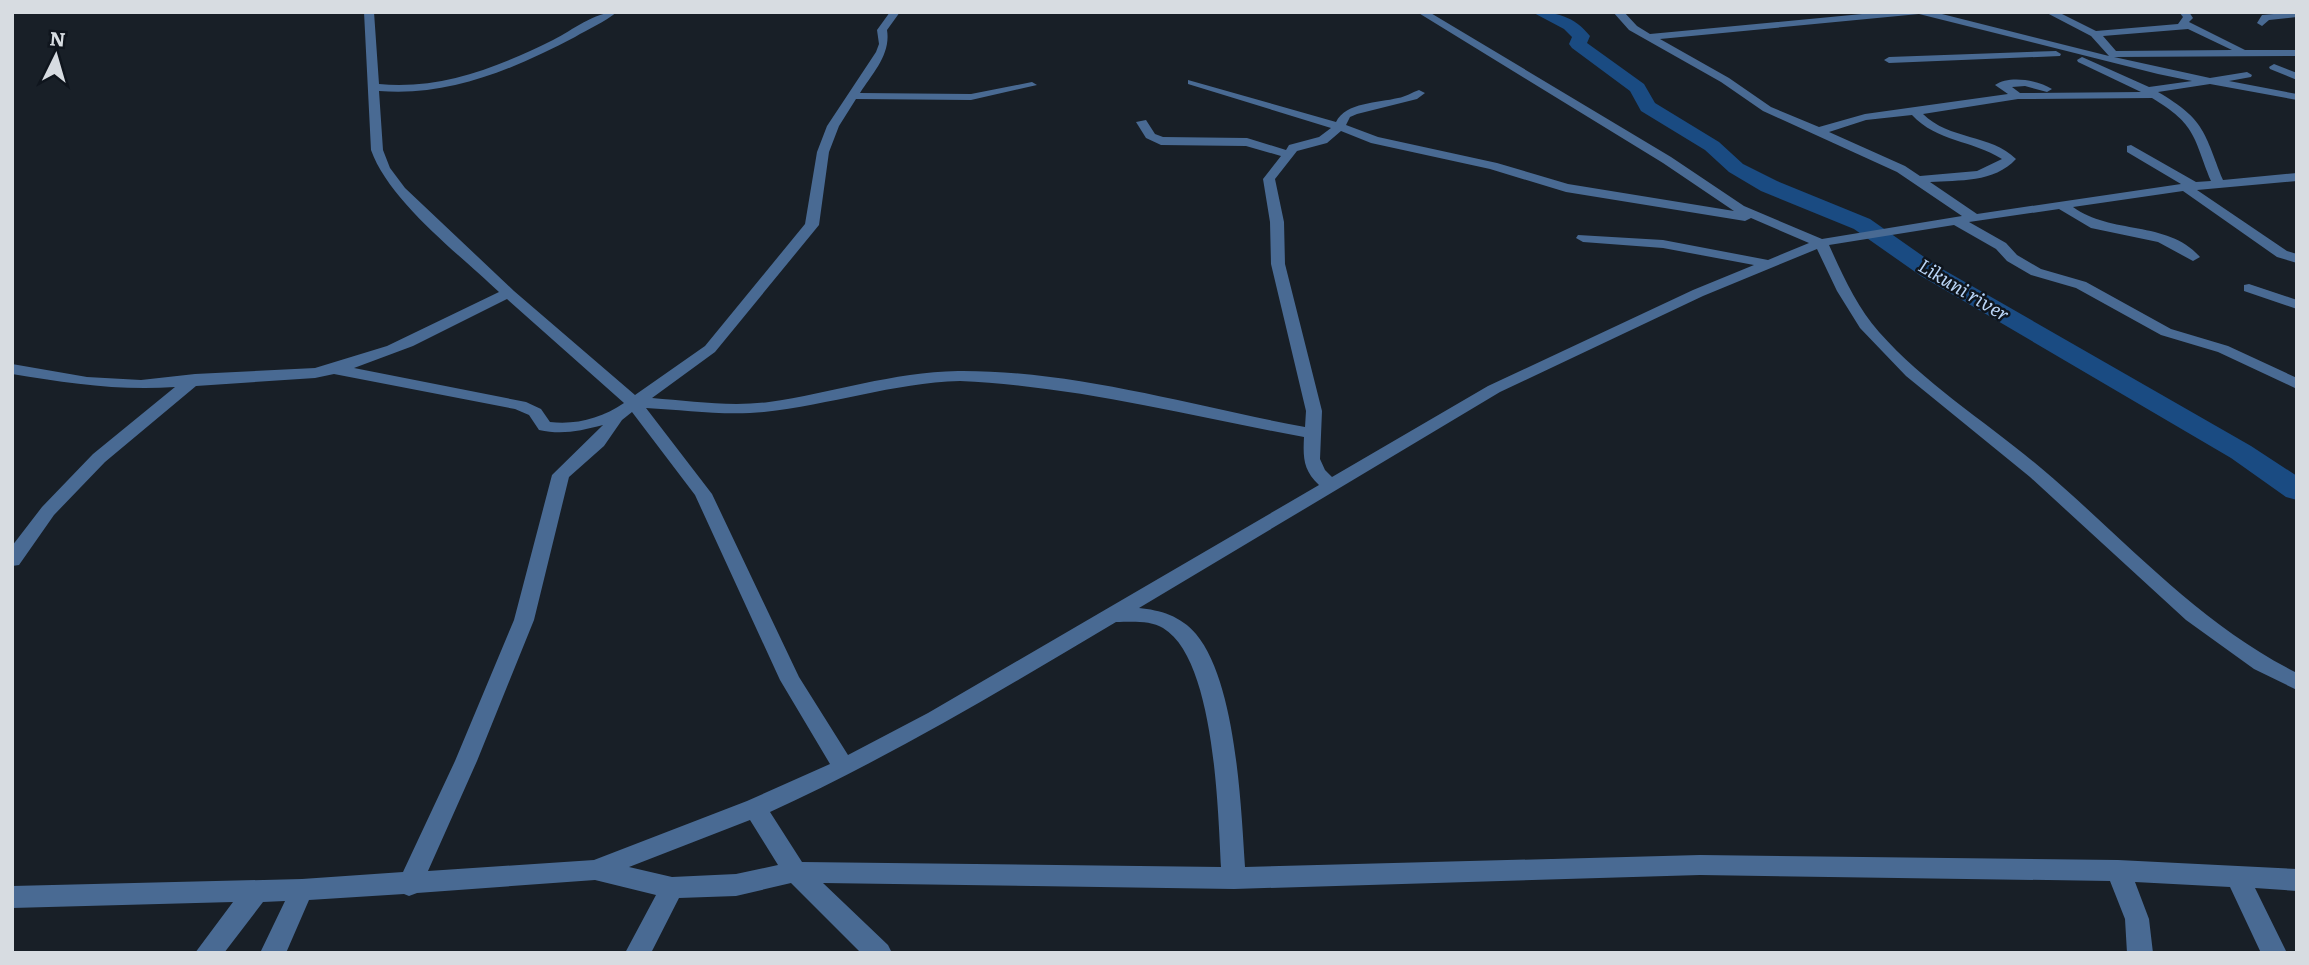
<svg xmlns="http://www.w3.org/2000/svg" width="2309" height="965" font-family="Literata,serif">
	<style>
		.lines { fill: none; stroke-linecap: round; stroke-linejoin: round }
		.river { fill: #1a4b82; fill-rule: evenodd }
		.minor { fill: #496a93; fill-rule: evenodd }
		.labels { text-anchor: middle; stroke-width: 5; stroke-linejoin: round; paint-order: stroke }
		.water-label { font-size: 19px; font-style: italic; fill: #bad5f6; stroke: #0f151d }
	</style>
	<rect width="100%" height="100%" fill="#181f27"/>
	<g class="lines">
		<path class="river" d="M1532 12C1556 12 1574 16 1590 36L1587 43 1644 84 1655 103 1719 142 1743 164 1777 181 1870 219 1937 266 2251 446 2297 476V500L2286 497 2231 458 1921 276 1854 229 1761 191 1729 172 1705 150 1641 111 1630 91 1572 48 1569 44 1572 37 1564 29Z"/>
		<path class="minor" d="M364 12H374L379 84C441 90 498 67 553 40 573 30 594 12 617 12 605 22 588 29 575 37 514 69 449 97 379 91L383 150 390 168 405 188 514 291 635 395 705 346 805 224 817 152 827 126 876 52 879 44 877 30 890 12H900L887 30C891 54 873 73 860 93L971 94 1032 82 1037 85 971 100 856 99 839 126 829 152 819 225 715 352 652 398C690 401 730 407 769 402 832 393 893 372 958 371 1075 370 1191 406 1305 427L1306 411 1271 264 1270 222 1263 179 1281 156 1246 146 1161 145 1146 138 1136 122 1146 120 1155 134 1163 137 1247 138 1286 150 1289 145 1319 137 1331 128 1188 84V80L1336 122C1346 102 1378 103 1398 98 1406 97 1412 92 1419 90L1425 93 1417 99 1357 114 1350 117 1346 125 1378 137 1497 163 1568 184 1734 211 1663 163 1417 12H1429L1671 157 1744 206 1822 239 1962 216 1897 172 1763 111 1721 82 1629 30 1613 12H1624L1637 26 1650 34 1883 12H1934L2109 56 2091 36 2045 12H2058L2096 31 2178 24 2183 17 2179 12H2189L2193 18 2189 22 2245 50H2297V56L2114 57 2210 78 2247 72 2252 75 2251 77 2229 81 2297 94V100L2210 84 2158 92C2206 120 2204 133 2223 180L2297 173V181L2197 190 2287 251 2297 254V263L2277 257 2183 191 2073 207C2111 235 2168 220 2200 257L2193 261 2158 242 2091 228 2059 209 1969 222 2006 243 2017 255 2041 269 2086 282 2171 329 2228 346 2297 378V389L2218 352 2161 335 2076 288 2031 275 2007 261 1996 249 1954 225 1829 245C1843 276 1857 307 1879 332 1926 385 1988 423 2041 468 2125 539 2197 623 2297 673V690L2254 669 2186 620 2030 477 1906 376 1860 328 1837 291 1817 249 1703 296 1500 392 1139 608C1160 610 1181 616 1196 634 1236 682 1241 805 1245 867L1700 855 2118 860 2297 869V891L2255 888 2287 953H2261L2230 887 2135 882 2149 919 2153 953H2127L2125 919 2110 881 1700 875 1234 889 823 883 888 945 892 953H861L791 883 736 896 679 898 651 953H625L656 895 595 880 417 893 409 896 404 894 309 900 286 953H260L285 901 263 902 224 953H195L233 902 12 908V886L302 879 403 872 455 761 514 620 552 475 603 425C580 431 562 435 539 430L529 415 515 409 334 374 315 378 196 386 105 462 54 515 19 565 12 566V546L42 507 93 454 175 387C119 391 67 383 12 374V364L87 377 141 380 195 374 315 368 387 346 499 292C459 254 389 201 371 150ZM1919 14 2158 74 2192 81 2149 87 2082 57 2077 60 2078 62 2141 92 2020 93 2012 87 2025 86 2047 92 2052 89C2038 80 2009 75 1995 85L2008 94 1865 114 1819 127 1771 107 1729 78 1660 39ZM2188 29 2232 50 2116 51 2103 36ZM2152 98C2197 125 2193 137 2211 181L2196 182 2131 145 2127 146V152L2181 184 1977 214 1930 182C1959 180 1994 183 2016 159 1991 134 1949 140 1923 114L2018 99ZM1912 115C1937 142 1972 140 2002 159L1977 171 1920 176 1905 166 1829 132 1866 120ZM1341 131 1371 143 1490 169 1566 192 1745 221 1751 218 1809 243 1768 260 1663 240 1578 235 1576 238 1583 242 1663 248 1754 265 1693 290 1488 386 1332 477 1325 470 1320 459 1322 411 1285 264 1284 222 1275 179 1297 151 1327 143ZM507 299 624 403C602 418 577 425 550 422L541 409 526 402 354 368 413 346ZM960 381C1077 386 1189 416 1304 437 1303 457 1303 470 1319 485L928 713 848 755 799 677 712 494 646 408C685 410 725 416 764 412 830 405 893 383 960 381ZM632 412 695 495 780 680 830 764 747 801 594 860 428 871 477 761 534 620 569 477 604 446 622 420ZM1116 622C1130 622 1150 620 1163 628 1215 659 1218 811 1221 867L802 862 770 812C890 757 1002 690 1116 622ZM750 820 778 865 736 874 672 877 629 867Z
			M2297 12V17L2269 20 2262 26 2257 23 2262 15Z
			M2056 51 2061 54 2060 56 1889 63 1884 60 1889 57Z
			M2274 64 2297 73V80L2270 69 2269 67Z
			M2249 284 2297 300V309L2244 291V285Z"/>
	</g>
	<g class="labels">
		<g class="water-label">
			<text transform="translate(1964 290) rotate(31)" y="7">Likuni river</text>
		</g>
	</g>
	<rect width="2309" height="965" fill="none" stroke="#d7dce1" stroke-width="28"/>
	<g transform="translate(56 56) rotate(5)" stroke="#0f151d" stroke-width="5" paint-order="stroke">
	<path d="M0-5L12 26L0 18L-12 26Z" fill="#d7dce1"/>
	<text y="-10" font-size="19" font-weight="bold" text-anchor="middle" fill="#d7dce1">N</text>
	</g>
</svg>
